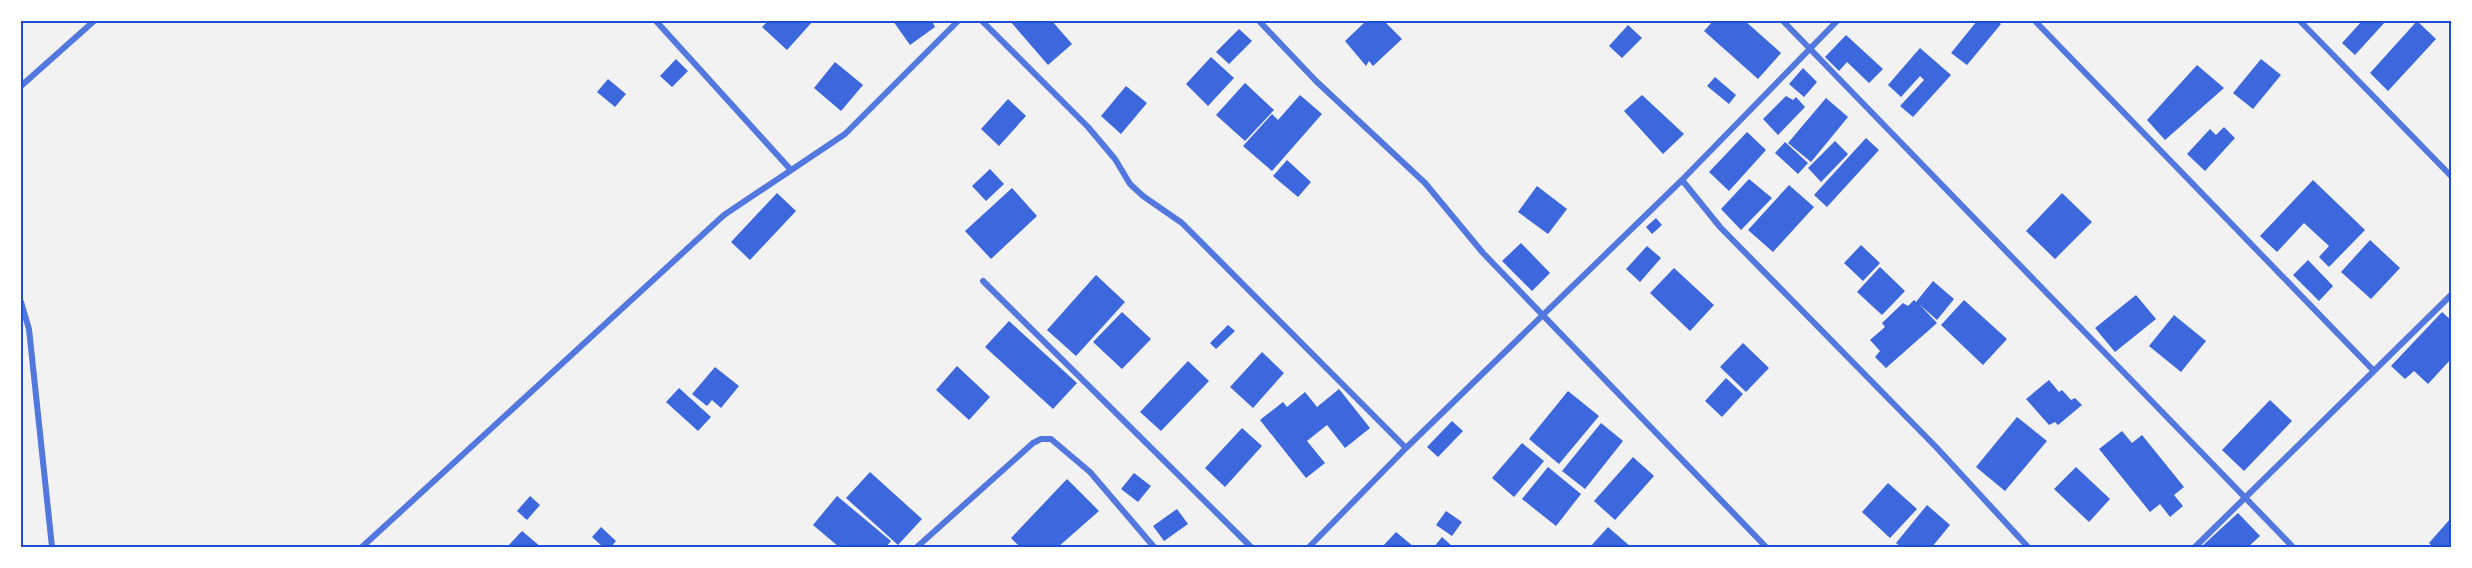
<svg xmlns="http://www.w3.org/2000/svg" width="2472" height="568" font-family="Barlow,sans-serif">
	<style>
		.building { fill: #3d67dc }
		.lines { fill: none; stroke-linecap: round; stroke-linejoin: round }
		.minor { stroke: #5277de; stroke-width: 6 }
		.neatline { fill: none; stroke: #1d4ed8; stroke-width: 2 }
	</style>
	<rect width="100%" height="100%" fill="#f2f2f2"/>
	<path class="building" d="M768 21H813L787 50 762 27Z
		M893 21H932L935 27 910 45Z
		M1010 21H1052L1072 44 1048 65Z
		M1366 21H1384L1402 39 1373 66 1369 61 1366 66 1345 41Z
		M1713 21H1745L1781 53 1758 79 1704 31Z
		M1977 21H1997L2001 24 1967 65 1951 53Z
		M2362 21H2386L2355 55 2342 43Z
		M2417 21 2436 39 2388 91 2370 73Z
		M1628 25 1642 38 1622 58 1609 46Z
		M1239 29 1252 41 1229 64 1216 52Z
		M1846 35 1883 69 1869 83 1847 62 1839 71 1825 57Z
		M1920 48 1951 75 1913 117 1900 106 1924 80 1920 76 1901 97 1888 85Z
		M1211 57 1234 78 1208 106 1186 84Z
		M676 59 688 71 672 87 660 76Z
		M2261 59 2281 75 2253 109 2233 93Z
		M835 62 863 85 841 111 814 88Z
		M2197 65 2224 88 2165 140 2147 120Z
		M1803 68 1817 82 1804 97 1789 84Z
		M1715 77 1736 95 1729 104 1707 86Z
		M608 79 626 94 615 107 597 92Z
		M1245 83 1274 110 1245 141 1216 115Z
		M1126 86 1147 103 1121 134 1101 116Z
		M1300 95 1322 114 1272 171 1243 146 1272 114 1278 120Z
		M1642 95 1684 134 1663 154 1624 111Z
		M1786 96 1793 100 1796 97 1805 107 1778 135 1763 119Z
		M1826 98 1848 117 1811 162 1788 143Z
		M1008 99 1026 116 999 146 981 129Z
		M2224 127 2235 138 2205 171 2187 154 2210 129 2216 135Z
		M1747 132 1766 150 1729 191 1709 172Z
		M1866 138 1879 150 1827 207 1814 195Z
		M1835 141 1848 154 1821 182 1808 168Z
		M1785 142 1808 163 1798 174 1775 153Z
		M1287 160 1311 182 1298 197 1273 176Z
		M990 169 1004 184 986 201 972 186Z
		M1749 179 1772 198 1741 230 1721 209Z
		M2313 180 2365 230 2329 267 2319 257 2329 246 2304 223 2277 252 2260 236Z
		M1789 185 1814 207 1773 252 1748 230Z
		M1537 186 1567 209 1548 234 1518 212Z
		M1012 188 1037 216 991 259 965 231Z
		M777 193 796 211 750 260 731 242Z
		M2062 193 2092 222 2055 259 2026 231Z
		M1656 218 1662 225 1652 234 1646 227Z
		M2370 240 2400 268 2371 299 2341 272Z
		M1521 243 1550 273 1532 291 1502 261Z
		M1861 245 1880 263 1863 281 1844 263Z
		M1647 246 1661 258 1640 282 1626 269Z
		M2308 260 2333 286 2319 301 2293 275Z
		M1880 267 1905 291 1882 315 1857 292Z
		M1674 268 1714 305 1690 331 1650 293Z
		M1096 275 1125 302 1076 356 1047 330Z
		M1933 281 1954 299 1937 320 1919 304 1937 323 1886 368 1875 357 1880 351 1870 340 1885 327 1882 323 1903 303 1908 306 1914 300 1916 302Z
		M2136 295 2156 319 2115 352 2095 328Z
		M1964 300 2007 339 1983 365 1941 325Z
		M1122 312 1151 339 1122 369 1093 342Z
		M2442 312 2451 320V359L2428 384 2414 371 2405 379 2391 366Z
		M2174 315 2206 341 2181 372 2149 346Z
		M1009 321 1077 383 1053 409 985 347Z
		M1228 325 1235 331 1216 349 1210 343Z
		M1743 343 1769 368 1746 392 1720 367Z
		M1262 352 1284 373 1253 408 1230 387Z
		M1188 361 1209 381 1161 431 1140 412Z
		M957 366 990 397 969 420 936 390Z
		M715 367 739 386 721 408 712 400 707 406 692 394Z
		M1726 378 1743 394 1722 417 1705 401Z
		M2049 380 2059 392 2062 390 2071 400 2075 398 2082 405 2058 425 2055 422 2049 425 2026 399Z
		M679 388 711 417 698 431 666 402Z
		M1339 389 1370 428 1345 448 1327 425 1307 441 1325 463 1306 478 1260 420 1283 402 1287 407 1305 392 1317 407Z
		M1568 391 1599 416 1559 464 1529 439Z
		M2270 400 2292 421 2244 471 2222 450Z
		M2017 417 2047 441 2005 491 1976 467Z
		M1452 421 1463 431 1438 457 1427 447Z
		M1601 423 1623 441 1585 489 1562 471Z
		M1242 428 1262 446 1225 487 1205 468Z
		M2122 431 2132 443 2142 435 2184 487 2174 495 2183 506 2170 517 2160 504 2150 512 2099 449Z
		M1522 443 1544 461 1514 497 1492 478Z
		M1633 457 1654 476 1615 520 1594 501Z
		M1548 467 1581 494 1556 526 1522 499Z
		M2076 467 2110 499 2089 522 2054 489Z
		M870 472 922 519 898 545 846 498Z
		M1134 473 1151 486 1138 502 1121 489Z
		M1067 479 1099 511 1058 547H1020L1011 538Z
		M1888 483 1917 509 1890 538 1862 512Z
		M530 496 540 505 527 520 517 511Z
		M837 496 891 541 886 547H839L813 525Z
		M1927 505 1950 525 1932 547H1901L1896 543Z
		M1177 509 1188 524 1164 541 1153 526Z
		M1446 511 1462 522 1452 536 1436 525Z
		M2238 513 2260 536 2248 547H2201Z
		M2451 518V547H2433L2429 543Z
		M601 527 616 541 611 547H603L592 537Z
		M1608 527 1631 547H1590Z
		M522 531 541 547H507Z
		M1396 532 1414 547H1382Z
		M1442 537 1453 547H1434Z"/>
	<g class="lines">
		<path class="minor" d="M656 21 790 169
			M982 21 1088 127 1115 159 1130 184 1143 196 1182 223 1406 448
			M1259 21 1316 81 1425 183 1483 253 1766 547
			M1783 21 2293 547
			M2035 21 2373 370
			M2300 21 2451 176
			M21 86 94 21
			M1682 180 1720 227 1936 447 2028 547
			M983 281 1251 547
			M21 302 29 329 52 547
			M362 547 724 215 845 134 958 21
			M917 547 1033 443 1041 439H1051L1090 472 1154 547
			M1309 547 1406 448 1682 180 1837 21
			M2195 547 2451 295"/>
	</g>
	<rect width="2472" height="568" fill="none" stroke="#ffffff" stroke-width="45"/>
	<rect x="22" y="22" width="2428" height="524" class="neatline"/>
</svg>
